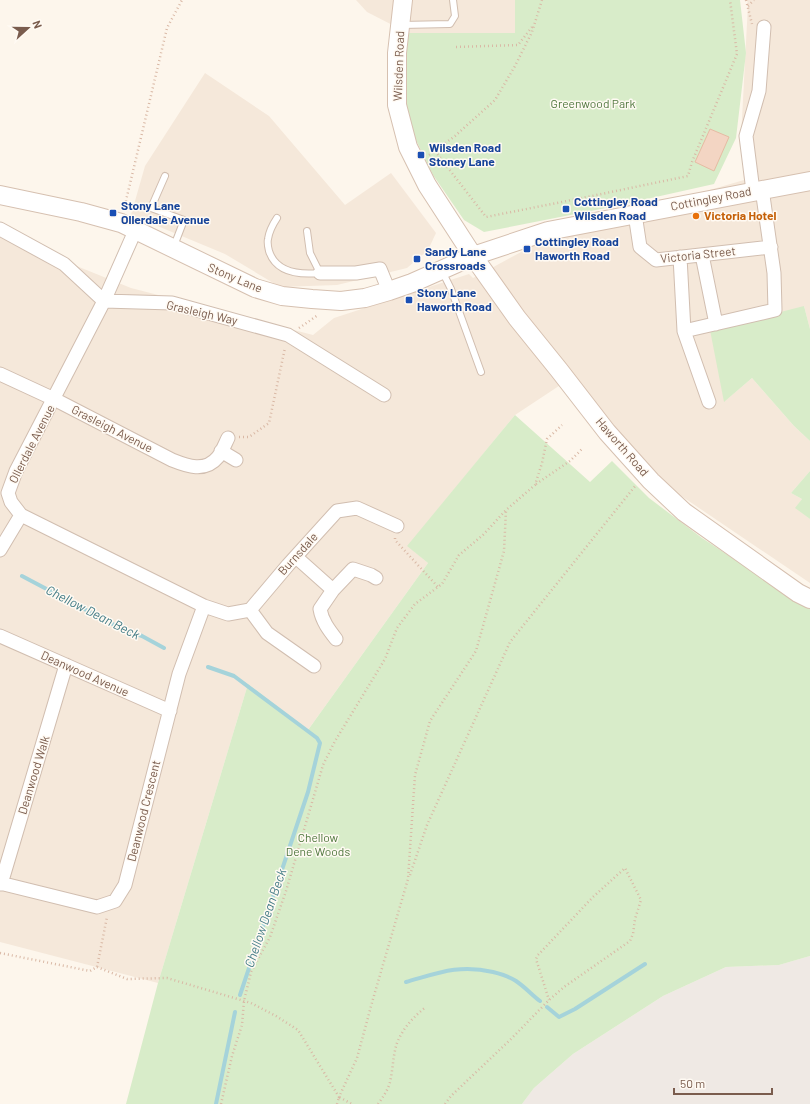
<svg xmlns="http://www.w3.org/2000/svg" width="810" height="1104" font-family="Barlow,sans-serif">
	<style>
		.residential { fill: #f5e8da }
		.industrial { fill: #efe9e4 }
		.green { fill: #d8ecc9 }
		.lines { fill: none; stroke-linecap: round; stroke-linejoin: round }
		.stream { stroke: #a5d3da; stroke-width: 4 }
		.building { fill: #f3d5c3; stroke: #e6bba3 }
		.lane-casing { stroke: #d1beb0; stroke-width: 8 }
		.street-casing { stroke: #d1beb0; stroke-width: 15 }
		.secondary-casing { stroke: #d6c0b0; stroke-width: 20 }
		.path { stroke: #d9b8a5; stroke-width: 2.5; stroke-dasharray: 1 3; stroke-linecap: butt }
		.lane { stroke: #fff; stroke-width: 6 }
		.street { stroke: #fff; stroke-width: 13 }
		.secondary { stroke: #fff; stroke-width: 18 }
		.transit-dot { fill: #1a4fb4; stroke: #fffaf3; stroke-width: 1.5 }
		.food-dot { fill: #e8710a; stroke: #fffaf3; stroke-width: 1.5 }
		.labels { text-anchor: middle; stroke-width: 3; stroke-linejoin: round; paint-order: stroke }
		.street-label { font-size: 12px; fill: #7a5c4d; stroke: #fffaf3 }
		.park-label { font-size: 12px; fill: #537a41; stroke: #fffaf3 }
		.transit-label { font-size: 12px; font-weight: bold; fill: #164399; stroke: #fffaf3; text-anchor: start }
		.food-label { font-size: 12px; font-weight: bold; fill: #c56008; stroke: #fffaf3; text-anchor: start }
		.water-label { font-size: 13px; font-style: italic; fill: #437c86; stroke: #fffaf3 }
	</style>
	<rect width="100%" height="100%" fill="#fdf6ec"/>
	<path class="residential" d="M356 0H515L516 33H408L367 12Z
		M747 0H810V329L804 306 725 401 752 378 794 426 810 441V471L791 493 802 499 796 508 810 519V583L671 489 616 428 574 376 515 415 408 546 428 563 308 730 248 684 158 983 0 942V235L131 288 313 335 334 318 469 274 473 278 549 237 744 180 741 138 748 4Z
		M205 73 269 116 345 205 391 173 436 233 428 250 407 268 337 285 280 287 225 254 131 215 145 166Z"/>
	<path class="industrial" d="M810 956V1104H522L534 1088 573 1054 663 996 726 967 779 965Z"/>
	<path class="green" d="M515 0H740L746 53 736 138 714 184 611 207 484 232 464 220 433 175 415 138 404 95 408 33H515Z
		M804 306 810 329V441L794 426 752 378 724 402 710 330Z
		M515 415 590 482 612 461 649 498 702 538 810 609V956L779 965 726 967 663 996 573 1054 534 1088 522 1104H126L158 983 248 684 308 730 428 563 407 546Z
		M810 471V519L795 508 802 499 791 493Z"/>
	<g class="lines">
		<path class="stream" d="M22 576 122 629 142 636 164 648
			M208 667 234 676 317 738 320 743 308 792 240 995
			M406 982C438 973 459 964 493 972 501 974 510 977 516 981 525 987 532 995 540 1001
			M547 1007 559 1017 575 1009 645 964
			M216 1104 235 1012"/>
	</g>
	<path class="building" d="M710 129 729 137 714 171 695 162Z"/>
	<g class="lines">
		<g class="lane-casing">
			<path id="lane" d="M401 25 450 24 455 16 453 0
				M165 176 151 208 184 220 174 246
				M277 218C273 224 269 232 268 239 267 243 268 247 269 251 276 273 300 275 320 273L310 253 307 231
				M442 271 451 289 481 372"/>
		</g>
		<g class="street-casing">
			<path id="street" d="M753 191 746 136 759 91 764 27
				M635 214 640 247 656 260 771 247
				M0 229 64 264 104 301 172 303 288 335 384 395
				M135 231 104 301 16 471 8 493 11 502 21 515 204 606 228 614 250 610 288 565 337 511 357 508 397 526
				M702 255 716 324
				M680 257 684 331 709 402
				M320 273H356L380 269 389 291
				M684 331 775 310 774 273 762 189
				M0 374 54 399 172 460C187 466 205 473 218 457 222 452 225 444 228 438
				M221 451 236 460
				M0 550 21 515
				M296 557 333 590
				M250 610 267 633 314 666
				M0 636 170 711
				M336 639C329 630 322 621 320 609L333 590 353 569 371 575 376 578
				M0 883 97 907 115 901 125 885 179 674 204 606
				M1 884 66 665"/>
		</g>
		<g class="secondary-casing">
			<path id="secondary" d="M403 0 397 53V105L408 147 427 185 473 256 517 318 559 370 607 432 651 481 684 512 798 593 810 599
				M0 195 81 212 121 223 255 288 282 296 312 299 341 301 365 298 389 291 412 283 473 256 548 231 810 181"/>
		</g>
		<path class="path" d="M746 0 752 24
			M748 6 754 0
			M456 47 518 45 532 27
			M435 151 486 217 587 197 688 176 692 162 737 54 730 0
			M429 155 455 136 495 100 515 66 532 32 542 0
			M124 209 167 28 182 0
			M299 328 318 315
			M239 437H249L269 423 285 348
			M536 484 570 461 583 448
			M395 538V540L438 587
			M410 875 427 825 510 642 636 485
			M0 953 90 971 97 967 107 917
			M97 967 127 979 167 978 251 1003 276 1016 298 1030 339 1097 357 1058 373 999 408 879 415 775 430 721 476 651 504 551 506 510
			M221 1104 232 1056 242 1025 244 1001 251 972 270 937 286 891 323 765 335 741 385 659 397 628 415 604 442 584 459 555 483 535 506 510 535 485 542 463 547 439 562 425
			M337 1104 339 1097 352 1104
			M378 1104C383 1097 388 1090 390 1082 393 1069 393 1055 397 1043 403 1028 414 1016 426 1007
			M445 1104 451 1096 513 1037 549 1000 564 987 630 941 633 934 635 919 641 900 625 868 593 897 538 955 536 959 549 1000"/>
		<use href="#lane" class="lane"/>
		<use href="#street" class="street"/>
		<use href="#secondary" class="secondary"/>
	</g>
	<g class="transit-dot">
		<rect x="417" y="151" width="8" height="8" rx="2"/>
		<rect x="562" y="205" width="8" height="8" rx="2"/>
		<rect x="109" y="209" width="8" height="8" rx="2"/>
		<rect x="523" y="245" width="8" height="8" rx="2"/>
		<rect x="413" y="255" width="8" height="8" rx="2"/>
		<rect x="405" y="296" width="8" height="8" rx="2"/>
	</g>
	<circle class="food-dot" cx="696" cy="216" r="4"/>
	<g class="labels">
		<g class="street-label">
			<text transform="translate(399 66) rotate(-88)" y="4">Wilsden Road</text>
			<text transform="translate(711 199) rotate(-11)" y="4">Cottingley Road</text>
			<text transform="translate(698 255) rotate(-6)" y="4">Victoria Street</text>
			<text transform="translate(235 278) rotate(23)" y="4">Stony Lane</text>
			<text transform="translate(202 313) rotate(13)" y="4">Grasleigh Way</text>
			<text transform="translate(112 429) rotate(27)" y="4">Grasleigh Avenue</text>
			<text transform="translate(32 444) rotate(-63)" y="4">Ollerdale Avenue</text>
			<text transform="translate(622 447) rotate(49)" y="4">Haworth Road</text>
			<text transform="translate(298 554) rotate(-48)" y="4">Burnsdale</text>
			<text transform="translate(85 674) rotate(24)" y="4">Deanwood Avenue</text>
			<text transform="translate(34 775) rotate(-73)" y="4">Deanwood Walk</text>
			<text transform="translate(144 811) rotate(-76)" y="4">Deanwood Crescent</text>
		</g>
		<g class="park-label">
			<text x="593" y="108">Greenwood Park</text>
			<text x="318" y="842">Chellow<tspan x="318" dy="14">Dene Woods</tspan></text>
		</g>
		<g class="transit-label">
			<text x="429" y="152">Wilsden Road<tspan x="429" dy="14">Stoney Lane</tspan></text>
			<text x="574" y="206">Cottingley Road<tspan x="574" dy="14">Wilsden Road</tspan></text>
			<text x="121" y="210">Stony Lane<tspan x="121" dy="14">Ollerdale Avenue</tspan></text>
			<text x="535" y="246">Cottingley Road<tspan x="535" dy="14">Haworth Road</tspan></text>
			<text x="425" y="256">Sandy Lane<tspan x="425" dy="14">Crossroads</tspan></text>
			<text x="417" y="297">Stony Lane<tspan x="417" dy="14">Haworth Road</tspan></text>
		</g>
		<g class="food-label">
			<text x="704" y="220">Victoria Hotel</text>
		</g>
		<g class="water-label">
			<text transform="translate(93 612) rotate(27)" y="5">Chellow Dean Beck</text>
			<text transform="translate(265 918) rotate(-71)" y="5">Chellow Dean Beck</text>
		</g>
	</g>
	<g transform="translate(28 28) rotate(69)" stroke="#fffaf3" stroke-width="3" paint-order="stroke">
	<path d="M0-3L7 15L0 10L-7 15Z" fill="#7a5c4d"/>
	<text y="-6" font-size="11" font-weight="bold" text-anchor="middle" fill="#7a5c4d">N</text>
	</g>
	<path d="M674 1088v6h98v-6" fill="none" stroke="#7a5c4d" stroke-width="2"/>
	<text x="680" y="1088" font-size="12" fill="#7a5c4d" stroke="#fffaf3" stroke-width="3" paint-order="stroke">50 m</text>
</svg>
